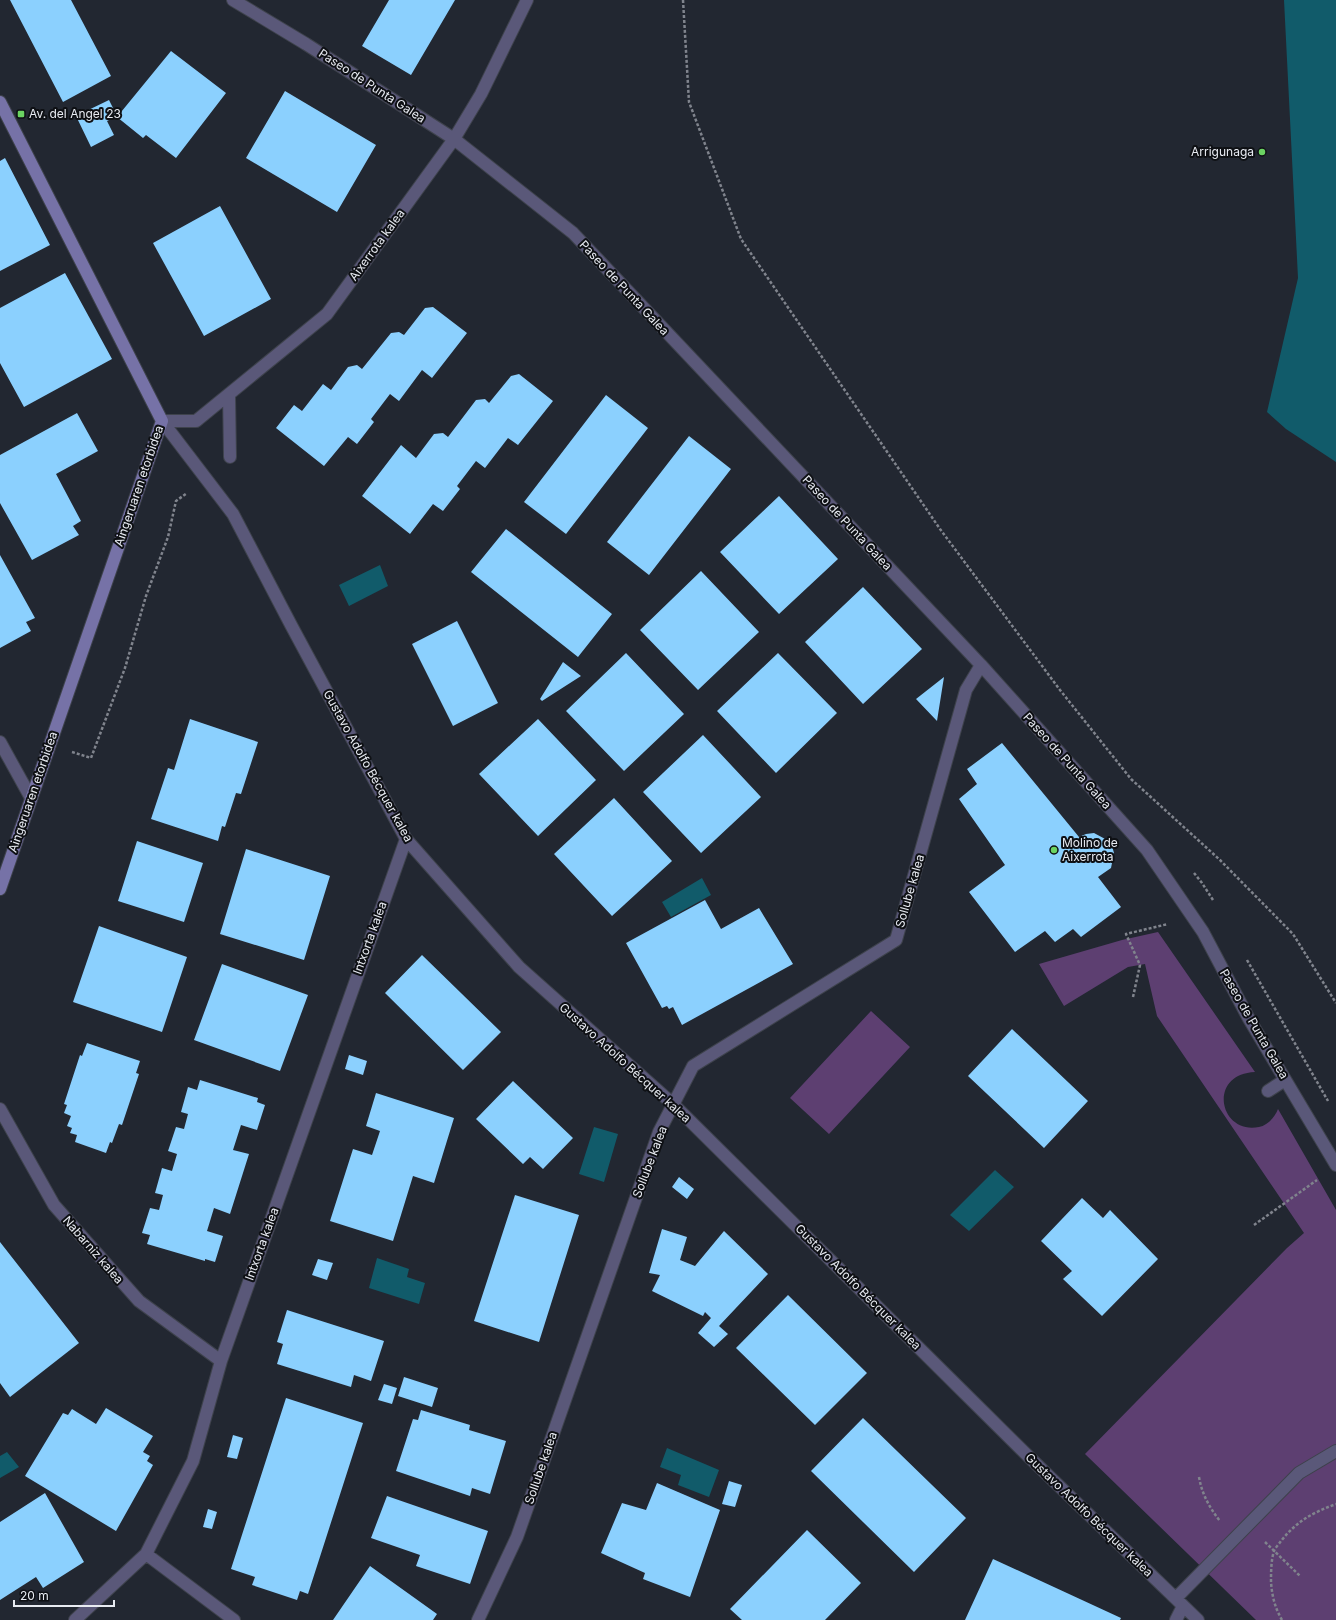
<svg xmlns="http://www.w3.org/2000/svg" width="1336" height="1620" font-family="Inter,sans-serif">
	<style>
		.green { fill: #5d3f71 }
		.water { fill: #115b6a }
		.building { fill: #8bd0fe }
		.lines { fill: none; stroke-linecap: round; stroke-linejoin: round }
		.street-casing { stroke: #3e424c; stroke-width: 14 }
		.secondary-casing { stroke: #3e424c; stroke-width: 14 }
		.path { stroke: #80848d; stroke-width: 2.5; stroke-dasharray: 3 2; stroke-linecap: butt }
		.street { stroke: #5a5879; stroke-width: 12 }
		.secondary { stroke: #7672a7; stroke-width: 12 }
		.poi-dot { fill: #6bd362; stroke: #0e1014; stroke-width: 1.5 }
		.labels { text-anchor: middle; stroke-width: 4; stroke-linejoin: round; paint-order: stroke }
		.street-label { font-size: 12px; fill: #e8ebf2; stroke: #0e1014 }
		.poi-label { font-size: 12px; fill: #e8ebf2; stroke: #0e1014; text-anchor: start }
	</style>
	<rect width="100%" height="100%" fill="#222731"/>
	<path class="green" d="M1158 932 1255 1072C1207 1074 1219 1135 1259 1127 1268 1125 1275 1117 1278 1109L1336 1210V1620H1256L1085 1454 1287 1248 1304 1233 1157 1016 1145 964 1128 967 1064 1006 1039 964 1122 940Z
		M871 1011 910 1047 829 1134 790 1098Z"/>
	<path class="water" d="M1284 0H1336V462L1286 429 1267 412 1298 278Z
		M380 565 388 586 349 606 339 585Z
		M702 878 711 895 671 917 662 902Z
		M594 1127 618 1134 604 1182 579 1174Z
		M995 1170 1014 1187 969 1231 950 1215Z
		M377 1258 409 1269 407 1277 425 1283 419 1304 369 1288Z
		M667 1448 719 1470 709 1497 678 1485 681 1475 660 1467Z
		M7 1452 19 1467 0 1478V1456Z"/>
	<path class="building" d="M10 0H71L111 76 63 102Z
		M389 0H455L411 75 362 46Z
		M171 51 226 93 176 158 146 135 143 138 117 117Z
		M285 91 376 145 337 212 246 158Z
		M109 100 117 116 107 121 114 135 91 147 76 116Z
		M5 158 50 245 0 271V161Z
		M220 206 271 299 204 336 153 243Z
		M65 273 112 359 24 407 0 363V308Z
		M433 307 467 333 432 378 422 370 399 401 390 394 371 419 374 422 357 444 348 437 324 466 276 428 294 405 302 411 323 384 331 390 348 367 357 365 362 369 391 333 399 332 404 335 425 308Z
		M519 374 553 401 518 445 508 438 485 468 476 461 457 486 460 489 443 511 433 504 410 534 362 496 401 445 416 458 434 434 443 433 448 437 476 400 485 399 489 403 511 376Z
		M606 395 648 428 566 534 524 502Z
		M77 413 98 451 56 474 81 521 73 526 79 535 32 560 0 503V455Z
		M689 436 731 469 649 575 607 542Z
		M779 496 838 559 779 614 720 552Z
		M506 529 612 614 578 657 471 572Z
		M0 555 35 618 26 622 31 631 0 648Z
		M701 571 759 632 698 690 640 630Z
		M863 587 922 649 863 704 805 642Z
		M457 621 498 703 453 726 412 644Z
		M626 653 684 714 624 771 566 711Z
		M778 653 837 713 776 773 717 711Z
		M563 662 581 676 542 701 540 699Z
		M944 677 937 721 916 699Z
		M190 719 258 742 241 794 236 793 225 827 222 826 218 841 151 819 168 768 174 770Z
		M538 719 596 780 538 836 479 774Z
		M703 735 761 797 701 853 643 792Z
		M1002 743 1079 837 1086 834 1094 833 1107 840 1112 846 1114 853 1111 868 1098 877 1121 907 1081 937 1073 929 1055 942 1045 931 1015 952 969 892 1005 865 959 799 977 784 967 769Z
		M614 798 672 861 612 916 554 854Z
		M137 841 203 863 184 922 118 901Z
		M246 849 330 876 304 960 220 934Z
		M705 900 721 929 759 908 793 964 682 1025 673 1007 669 1009 667 1006 662 1008 626 943Z
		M99 926 187 957 162 1032 73 1002Z
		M422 955 501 1032 463 1070 385 993Z
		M222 964 308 995 280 1071 194 1040Z
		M1012 1029 1088 1101 1044 1148 968 1076Z
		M87 1043 140 1061 136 1073 139 1074 122 1125 119 1124 112 1143 110 1142 106 1153 75 1142 77 1135 70 1133 72 1128 67 1126 71 1116 64 1113 67 1105 64 1104 80 1055 82 1056Z
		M349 1055 367 1061 363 1075 345 1069Z
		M200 1080 258 1098 257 1102 265 1105 257 1130 241 1125 233 1150 249 1154 230 1214 214 1208 207 1231 223 1236 215 1262 205 1259V1261L147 1244 150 1235 142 1233 150 1208 159 1210 163 1195 155 1193 162 1168 172 1171 177 1154 168 1151 176 1127 184 1129 188 1114 181 1112 188 1087 197 1090Z
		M513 1081 573 1138 543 1169 530 1157 523 1164 476 1119Z
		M376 1093 454 1118 434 1183 413 1176 393 1241 330 1221 353 1149 372 1155 380 1131 366 1126Z
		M679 1177 694 1189 687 1199 672 1187Z
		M515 1195 579 1215 539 1342 474 1321Z
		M1082 1198 1103 1218 1110 1210 1158 1259 1102 1316 1063 1279 1072 1271 1041 1241Z
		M662 1229 687 1237 680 1260 695 1266 724 1231 768 1274 719 1326 728 1334 714 1347 698 1333 711 1318 705 1312 703 1316 652 1291 660 1275 649 1273Z
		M0 1242 79 1343 10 1397 0 1383Z
		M318 1259 333 1263 327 1280 312 1275Z
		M788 1295 867 1373 815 1425 736 1348Z
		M287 1310 384 1341 371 1381 354 1375 351 1387 277 1364 283 1344 277 1342Z
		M404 1377 438 1388 432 1407 398 1396Z
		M384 1384 397 1388 392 1404 378 1400Z
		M286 1398 363 1423 308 1594 300 1591 297 1600 252 1585 255 1577 231 1569Z
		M106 1408 153 1436 143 1452 150 1456 147 1461 153 1465 116 1531 25 1476 63 1413 68 1415 72 1409 96 1424Z
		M421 1410 470 1425 469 1430 506 1441 490 1494 472 1488 470 1496 396 1471 413 1419 418 1420Z
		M863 1418 966 1518 914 1572 811 1471Z
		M233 1435 243 1438 237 1459 227 1457Z
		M729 1481 742 1485 735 1507 722 1504Z
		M657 1483 720 1510 690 1597 643 1579 645 1573 601 1553 622 1503 646 1510Z
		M45 1493 84 1562 43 1588 36 1577 0 1600V1522Z
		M387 1496 488 1531 470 1584 416 1566 420 1555 371 1538Z
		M208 1509 217 1512 212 1529 203 1527Z
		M807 1530 861 1583 825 1620H742L730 1609Z
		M993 1559 1121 1618 1120 1620H965Z
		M370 1566 437 1614 433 1620H333Z"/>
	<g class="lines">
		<g class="street-casing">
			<path id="street" d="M233 0 306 44 454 139 573 233 981 665 1147 850 1203 932 1249 1019 1336 1165
				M229 395 230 457
				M162 421 233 514 291 625 406 839 519 967 674 1105 1028 1456 1198 1620
				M162 421H196L327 314 454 139 481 94 527 0
				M0 742 31 798
				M1268 1091 1285 1080
				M0 1109 54 1205 139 1301 221 1361
				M146 1554 234 1620
				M1176 1598 1299 1473 1336 1451
				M75 1620 146 1554 193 1461 221 1361 406 839
				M478 1620 517 1537 659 1132 693 1066 896 940 966 690 981 665
				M1176 1620 1183 1606"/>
		</g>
		<g class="secondary-casing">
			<path id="secondary" d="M0 102 162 421 0 889"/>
		</g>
		<path class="path" d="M683 0 689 102 741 239 940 529 1060 690 1131 779 1220 860 1293 934 1336 1003
			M72 752 91 758 125 668 146 596 168 537 176 501 187 493
			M1194 873 1202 883 1213 900
			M1247 960 1328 1101
			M1133 997 1140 965 1126 934 1168 924
			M1254 1225 1317 1180
			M1199 1477C1202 1494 1209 1507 1220 1521
			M1265 1542 1300 1576
			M1282 1620C1275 1608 1272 1596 1271 1582 1271 1573 1271 1560 1274 1551 1275 1548 1279 1544 1281 1541 1297 1521 1312 1513 1336 1504"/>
		<use href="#street" class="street"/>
		<use href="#secondary" class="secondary"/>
	</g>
	<g class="poi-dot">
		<rect x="17" y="110" width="8" height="8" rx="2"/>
		<circle cx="1262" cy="152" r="4"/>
		<circle cx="1054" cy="850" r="4"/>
	</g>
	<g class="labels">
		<g class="street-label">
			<text transform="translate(372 86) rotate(33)" y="4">Paseo de Punta Galea</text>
			<text transform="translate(377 245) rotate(-54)" y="4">Aixerrota kalea</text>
			<text transform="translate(624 288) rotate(47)" y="4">Paseo de Punta Galea</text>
			<text transform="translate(139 486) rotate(-71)" y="4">Aingeruaren etorbidea</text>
			<text transform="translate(847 523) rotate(47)" y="4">Paseo de Punta Galea</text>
			<text transform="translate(1067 761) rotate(48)" y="4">Paseo de Punta Galea</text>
			<text transform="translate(368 766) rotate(61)" y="4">Gustavo Adolfo Bécquer kalea</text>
			<text transform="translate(33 792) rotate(-71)" y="4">Aingeruaren etorbidea</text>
			<text transform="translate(910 891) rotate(-74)" y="4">Sollube kalea</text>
			<text transform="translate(370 938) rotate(-70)" y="4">Intxorta kalea</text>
			<text transform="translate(1254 1024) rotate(60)" y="4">Paseo de Punta Galea</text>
			<text transform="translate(625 1063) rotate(42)" y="4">Gustavo Adolfo Bécquer kalea</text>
			<text transform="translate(650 1162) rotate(-69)" y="4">Sollube kalea</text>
			<text transform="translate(262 1244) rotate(-70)" y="4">Intxorta kalea</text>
			<text transform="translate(93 1250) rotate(49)" y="4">Nabarniz kalea</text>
			<text transform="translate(858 1287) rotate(45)" y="4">Gustavo Adolfo Bécquer kalea</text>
			<text transform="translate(541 1468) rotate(-71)" y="4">Sollube kalea</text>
			<text transform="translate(1089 1515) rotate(44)" y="4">Gustavo Adolfo Bécquer kalea</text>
		</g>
		<g class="poi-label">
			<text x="29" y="118">Av. del Angel 23</text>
			<text x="1254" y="156" text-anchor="end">Arrigunaga</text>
			<text x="1062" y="847">Molino de<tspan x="1062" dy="14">Aixerrota</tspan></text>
		</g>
	</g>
	<path d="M14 1600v6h100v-6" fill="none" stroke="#e8ebf2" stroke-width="2"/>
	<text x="20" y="1600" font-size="12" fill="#e8ebf2" stroke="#0e1014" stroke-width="3" paint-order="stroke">20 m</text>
</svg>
